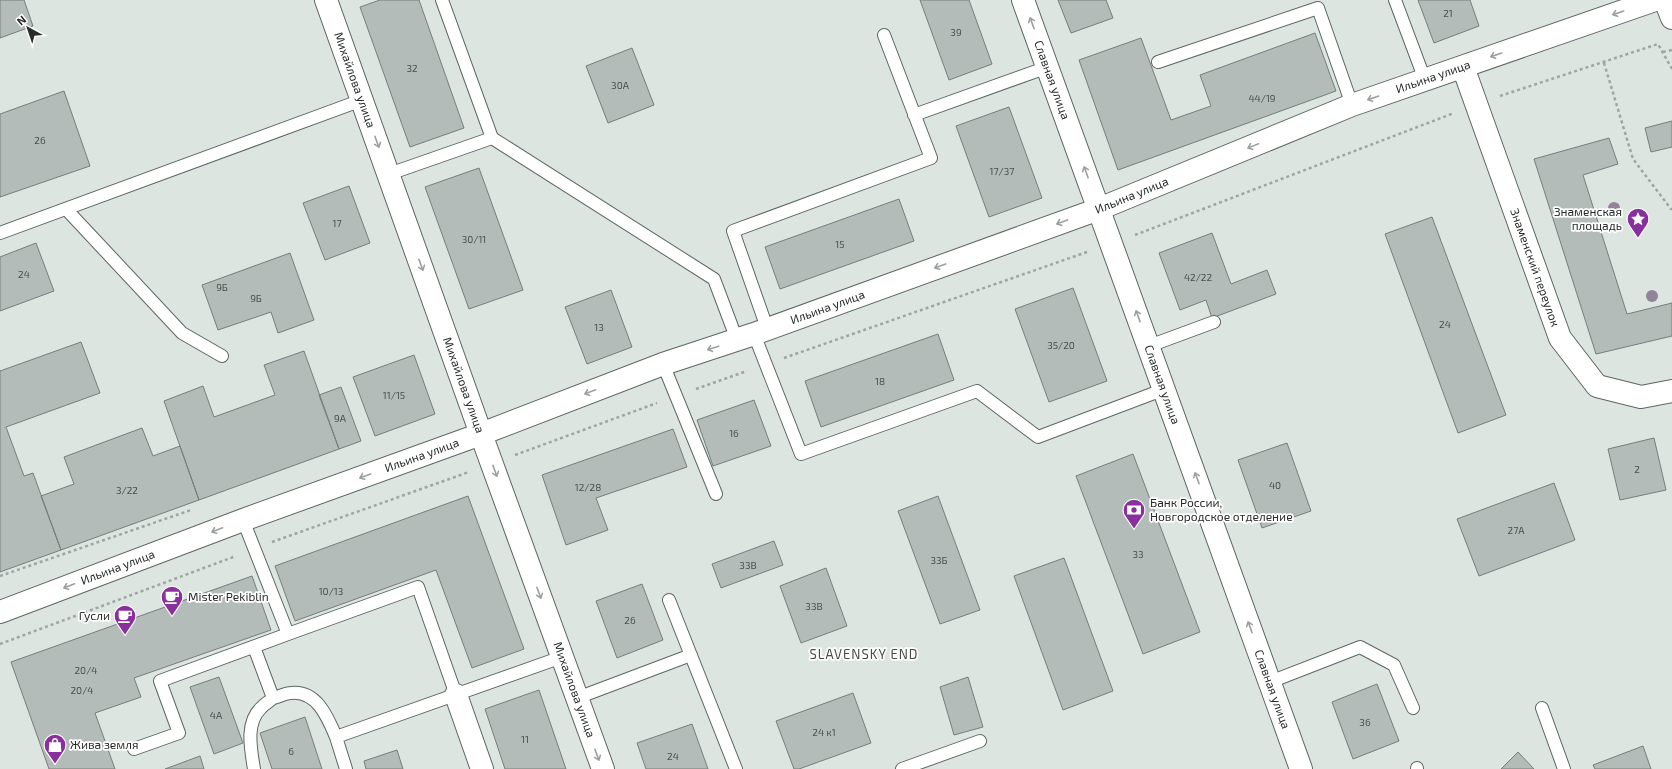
<svg xmlns="http://www.w3.org/2000/svg" width="1672" height="769" font-family="'Exo 2',sans-serif">
	<style>
		.building { fill: #b3bcb8; stroke: #767e7a }
		.lines { fill: none; stroke-linecap: round; stroke-linejoin: round }
		.lane-casing { stroke: #5e6662; stroke-width: 14 }
		.street-casing { stroke: #5e6662; stroke-width: 24 }
		.secondary-casing { stroke: #5e6662; stroke-width: 24 }
		.path { stroke: #9fa5a2; stroke-width: 2.5; stroke-dasharray: 3 3; stroke-linecap: butt }
		.lane { stroke: #fff; stroke-width: 12 }
		.street { stroke: #fff; stroke-width: 22 }
		.secondary { stroke: #fff; stroke-width: 22 }
		.tree { fill: #928398 }
		.oneway { stroke: #9ea09f }
		.labels { text-anchor: middle; stroke-width: 3.5; stroke-linejoin: round; paint-order: stroke }
		.number-label { font-size: 10px; fill: #4b4f4e }
		.street-label { font-size: 12px; fill: #282b2a; stroke: #fff }
		.poi-label { font-size: 12px; fill: #282b2a; stroke: #fff; text-anchor: start }
		.neighbourhood-label { font-size: 13px; letter-spacing: 1px; fill: #464d49; stroke: #fff }
	</style>
	<rect width="100%" height="100%" fill="#dde5e1"/>
	<path class="building" d="M0 0H24L33 26 0 38Z
		M380 0H419L464 128 410 147 360 7Z
		M920 0H969L992 64 949 80Z
		M1058 0H1106L1113 18 1071 33Z
		M1418 0H1470L1479 26 1434 43Z
		M1315 33 1336 91 1118 170 1079 60 1141 38 1171 120 1211 106 1200 75Z
		M632 48 654 105 608 123 586 66Z
		M64 91 90 166 0 197V114Z
		M1009 107 1042 198 989 217 956 126Z
		M1672 121V147L1651 152 1645 128Z
		M1609 138 1618 164 1583 175 1627 314 1672 303V336L1596 354 1534 159Z
		M479 168 523 290 469 309 425 187Z
		M349 186 370 243 325 260 303 203Z
		M899 199 914 241 780 289 765 247Z
		M1432 217 1506 415 1458 433 1385 234Z
		M1212 233 1231 284 1267 270 1276 294 1212 318 1206 300 1180 310 1159 253Z
		M36 243 54 291 0 311V257Z
		M290 253 314 320 278 333 271 312 218 330 202 285Z
		M1073 288 1107 381 1049 402 1015 309Z
		M611 290 632 347 587 364 565 307Z
		M938 334 954 380 821 427 805 381Z
		M81 342 100 393 6 427 24 476 33 473 61 550 0 572V371Z
		M304 351 339 449 199 500 164 401 203 386 214 417 275 395 264 365Z
		M414 355 435 414 375 436 353 377Z
		M341 387 361 441 339 449 319 395Z
		M754 400 771 446 713 466 697 420Z
		M142 428 153 456 180 446 199 500 61 550 41 496 74 484 64 457Z
		M673 429 687 467 596 498 608 530 566 545 542 475Z
		M1654 438 1666 490 1620 500 1608 449Z
		M1287 443 1311 511 1262 528 1238 460Z
		M1133 454 1200 632 1143 654 1076 476Z
		M1554 483 1575 540 1479 576 1457 519Z
		M468 496 524 649 472 668 436 570 295 621 275 566Z
		M938 496 980 610 940 624 898 511Z
		M774 541 783 565 721 588 712 564Z
		M1064 558 1113 691 1063 710 1014 576Z
		M826 568 847 626 801 643 780 586Z
		M252 576 271 630 134 678 141 697 95 713 115 769H49L11 662Z
		M642 584 663 640 617 658 596 601Z
		M219 677 243 743 214 754 190 687Z
		M968 677 983 727 954 735 940 687Z
		M1377 684 1399 741 1353 759 1332 702Z
		M539 690 566 769H505L485 709Z
		M853 693 871 743 799 769H794L776 721Z
		M305 717 322 769H272L260 733Z
		M692 724 708 769H646L637 743Z
		M1643 746 1651 769H1595L1593 765Z
		M397 750 403 769H366L364 761Z
		M1518 752 1534 769H1501Z
		M200 756 204 769H165Z"/>
	<g class="lines">
		<g class="lane-casing">
			<path id="lane" d="M1395 0 1425 80
				M1158 62 1318 8 1352 105
				M914 115 1048 67
				M492 138 714 279 737 340
				M389 174 492 138 442 0
				M66 209 182 333 222 356
				M0 233 362 100
				M767 328 733 231 931 158 884 35
				M754 334 801 454 977 391 1038 437 1165 389
				M1149 346 1214 322
				M663 364 716 494
				M669 600 736 769
				M288 634 418 587 456 695
				M254 647 273 698C269 702 264 704 261 708 245 723 251 750 254 769
				M1270 682 1360 647 1394 665 1413 708
				M273 698C279 697 285 693 291 693 317 690 328 718 336 737
				M577 698 691 655
				M1542 708 1564 769
				M134 749 179 733 160 681 288 634 243 520
				M1417 768V769
				M346 769 336 737 562 657
				M902 769 980 741"/>
		</g>
		<g class="street-casing">
			<g id="street">
				<path d="M1665 0 1672 18"/>
				<path id="s1" d="M1463 67 1560 338 1597 386 1641 397 1672 391"/>
				<path id="s2" d="M0 612 243 520 481 434 663 364 754 334 1099 209 1352 105 1655 0"/>
				<path d="M456 695 482 769"/>
			</g>
		</g>
		<g class="secondary-casing">
			<g id="secondary">
				<path id="s3" d="M326 0 481 434 603 769"/>
				<path id="s4" d="M1023 0 1301 769"/>
			</g>
		</g>
		<path class="path" d="M1663 52 1672 50
			M1604 63 1633 159 1671 209H1672
			M1500 96 1658 44 1672 69
			M1135 235 1454 113
			M784 358 1087 252
			M696 389 747 371
			M515 455 657 403
			M272 542 469 472
			M0 576 191 510
			M0 644 236 556"/>
		<use href="#lane" class="lane"/>
		<use href="#street" class="street"/>
		<use href="#secondary" class="secondary"/>
	</g>
	<g class="tree">
		<circle cx="1614" cy="208" r="6"/>
		<circle cx="1652" cy="296" r="6"/>
	</g>
	<defs><path id="oneway-shaft" d="M-6 0H5M1.5-3L5.5 0L1.5 3" fill="none" stroke-width="1.6" stroke-linecap="round" stroke-linejoin="round"/></defs>
	<g class="oneway">
		<use href="#oneway-shaft" transform="translate(1618 13) rotate(161)"/>
		<use href="#oneway-shaft" transform="translate(1032 23) rotate(-110)"/>
		<use href="#oneway-shaft" transform="translate(1496 55) rotate(161)"/>
		<use href="#oneway-shaft" transform="translate(1373 98) rotate(161)"/>
		<use href="#oneway-shaft" transform="translate(377 142) rotate(70)"/>
		<use href="#oneway-shaft" transform="translate(1253 146) rotate(158)"/>
		<use href="#oneway-shaft" transform="translate(1086 172) rotate(-110)"/>
		<use href="#oneway-shaft" transform="translate(1062 222) rotate(160)"/>
		<use href="#oneway-shaft" transform="translate(421 265) rotate(70)"/>
		<use href="#oneway-shaft" transform="translate(940 266) rotate(160)"/>
		<use href="#oneway-shaft" transform="translate(1138 316) rotate(-110)"/>
		<use href="#oneway-shaft" transform="translate(713 348) rotate(162)"/>
		<use href="#oneway-shaft" transform="translate(590 392) rotate(159)"/>
		<use href="#oneway-shaft" transform="translate(495 471) rotate(70)"/>
		<use href="#oneway-shaft" transform="translate(365 476) rotate(160)"/>
		<use href="#oneway-shaft" transform="translate(1197 478) rotate(-110)"/>
		<use href="#oneway-shaft" transform="translate(217 530) rotate(159)"/>
		<use href="#oneway-shaft" transform="translate(69 586) rotate(159)"/>
		<use href="#oneway-shaft" transform="translate(539 593) rotate(70)"/>
		<use href="#oneway-shaft" transform="translate(1250 627) rotate(-110)"/>
		<use href="#oneway-shaft" transform="translate(597 755) rotate(70)"/>
	</g>
	<defs>
		<g id="sight-pin" transform="scale(1.15)"><path d="M0 17L-7.5 6A9.5 9.5 0 1 1 7.5 6Z" fill="#89309d" stroke="#fff"/><path d="M0-6L1.8-2.2L6-1.7L2.9 1.2L3.7 5.4L0 3.3L-3.7 5.4L-2.9 1.2L-6-1.7L-1.8-2.2Z" fill="#fff"/></g>
		<g id="bank-pin" transform="scale(1.15)"><path d="M0 17L-7.5 6A9.5 9.5 0 1 1 7.5 6Z" fill="#89309d" stroke="#fff"/><path d="M-6-4H6V4H-6ZM0-2.3a2.3 2.3 0 1 0 0 4.6a2.3 2.3 0 1 0 0-4.6Z" fill="#fff"/></g>
		<g id="cafe-pin" transform="scale(1.15)"><path d="M0 17L-7.5 6A9.5 9.5 0 1 1 7.5 6Z" fill="#89309d" stroke="#fff"/><path d="M-5.5-4.5H6V0H3Q3 3.5 0 3.5H-2.5Q-5.5 3.5-5.5 0ZM3-3.2v2h1.7v-2ZM-6 4.5H4V6H-6Z" fill="#fff"/></g>
		<g id="shop-pin" transform="scale(1.15)"><path d="M0 17L-7.5 6A9.5 9.5 0 1 1 7.5 6Z" fill="#89309d" stroke="#fff"/><path d="M-5-2.5h2.3a2.7 3.5 0 0 1 5.4 0H5L5.5 6h-11ZM-1.5-2.5h3a1.5 2.3 0 0 0-3 0Z" fill="#fff"/></g>
	</defs>
	<g fill-rule="evenodd">
		<use href="#sight-pin" x="1638" y="219"/>
		<use href="#bank-pin" x="1134" y="510"/>
		<use href="#cafe-pin" x="172" y="597"/>
		<use href="#cafe-pin" x="125" y="616"/>
		<use href="#shop-pin" x="55" y="745"/>
	</g>
	<g class="labels">
		<g class="number-label">
			<text x="1448" y="17">21</text>
			<text x="956" y="36">39</text>
			<text x="412" y="72">32</text>
			<text x="620" y="89">30А</text>
			<text x="1262" y="102">44/19</text>
			<text x="40" y="144">26</text>
			<text x="1002" y="175">17/37</text>
			<text x="337" y="227">17</text>
			<text x="474" y="243">30/11</text>
			<text x="840" y="248">15</text>
			<text x="24" y="278">24</text>
			<text x="1198" y="281">42/22</text>
			<text x="222" y="291">9Б</text>
			<text x="256" y="302">9Б</text>
			<text x="1445" y="328">24</text>
			<text x="599" y="331">13</text>
			<text x="1061" y="349">35/20</text>
			<text x="880" y="385">18</text>
			<text x="394" y="399">11/15</text>
			<text x="340" y="422">9А</text>
			<text x="734" y="437">16</text>
			<text x="1637" y="473">2</text>
			<text x="1275" y="489">40</text>
			<text x="588" y="491">12/28</text>
			<text x="127" y="494">3/22</text>
			<text x="1516" y="534">27А</text>
			<text x="1138" y="558">33</text>
			<text x="939" y="564">33Б</text>
			<text x="748" y="569">33В</text>
			<text x="331" y="595">10/13</text>
			<text x="814" y="610">33В</text>
			<text x="630" y="624">26</text>
			<text x="86" y="674">20/4</text>
			<text x="82" y="694">20/4</text>
			<text x="216" y="719">4А</text>
			<text x="1365" y="726">36</text>
			<text x="824" y="736">24 к1</text>
			<text x="525" y="743">11</text>
			<text x="291" y="755">6</text>
			<text x="673" y="760">24</text>
		</g>
		<g class="street-label">
			<text dy="4" stroke="none"><textPath href="#s2" startOffset="1530">Ильина улица</textPath></text>
			<text dy="4" stroke="none"><textPath href="#s3" startOffset="85">Михайлова улица</textPath></text>
			<text dy="4" stroke="none"><textPath href="#s4" startOffset="85">Славная улица</textPath></text>
			<text dy="4" stroke="none"><textPath href="#s2" startOffset="1206">Ильина улица</textPath></text>
			<text dy="4" stroke="none"><textPath href="#s1" startOffset="213">Знаменский переулок</textPath></text>
			<text dy="4" stroke="none"><textPath href="#s2" startOffset="882">Ильина улица</textPath></text>
			<text dy="4" stroke="none"><textPath href="#s4" startOffset="409">Славная улица</textPath></text>
			<text dy="4" stroke="none"><textPath href="#s3" startOffset="409">Михайлова улица</textPath></text>
			<text dy="4" stroke="none"><textPath href="#s2" startOffset="450">Ильина улица</textPath></text>
			<text dy="4" stroke="none"><textPath href="#s2" startOffset="126">Ильина улица</textPath></text>
			<text dy="4" stroke="none"><textPath href="#s3" startOffset="733">Михайлова улица</textPath></text>
			<text dy="4" stroke="none"><textPath href="#s4" startOffset="733">Славная улица</textPath></text>
		</g>
		<g class="poi-label">
			<text x="1622" y="216" text-anchor="end">Знаменская<tspan x="1622" dy="14">площадь</tspan></text>
			<text x="1150" y="507">Банк России,<tspan x="1150" dy="14">Новгородское отделение</tspan></text>
			<text x="188" y="601">Mister Pekiblin</text>
			<text x="110" y="620" text-anchor="end">Гусли</text>
			<text x="70" y="749">Жива земля</text>
		</g>
		<g class="neighbourhood-label">
			<text x="864" y="659">SLAVENSKY END</text>
		</g>
	</g>
	<g transform="translate(28 28) rotate(320)" stroke="#ffffff" stroke-width="3" paint-order="stroke">
	<path d="M0-3L7 15L0 10L-7 15Z" fill="#282b2a"/>
	<text y="-6" font-size="11" font-weight="bold" text-anchor="middle" fill="#282b2a">N</text>
	</g>
</svg>
